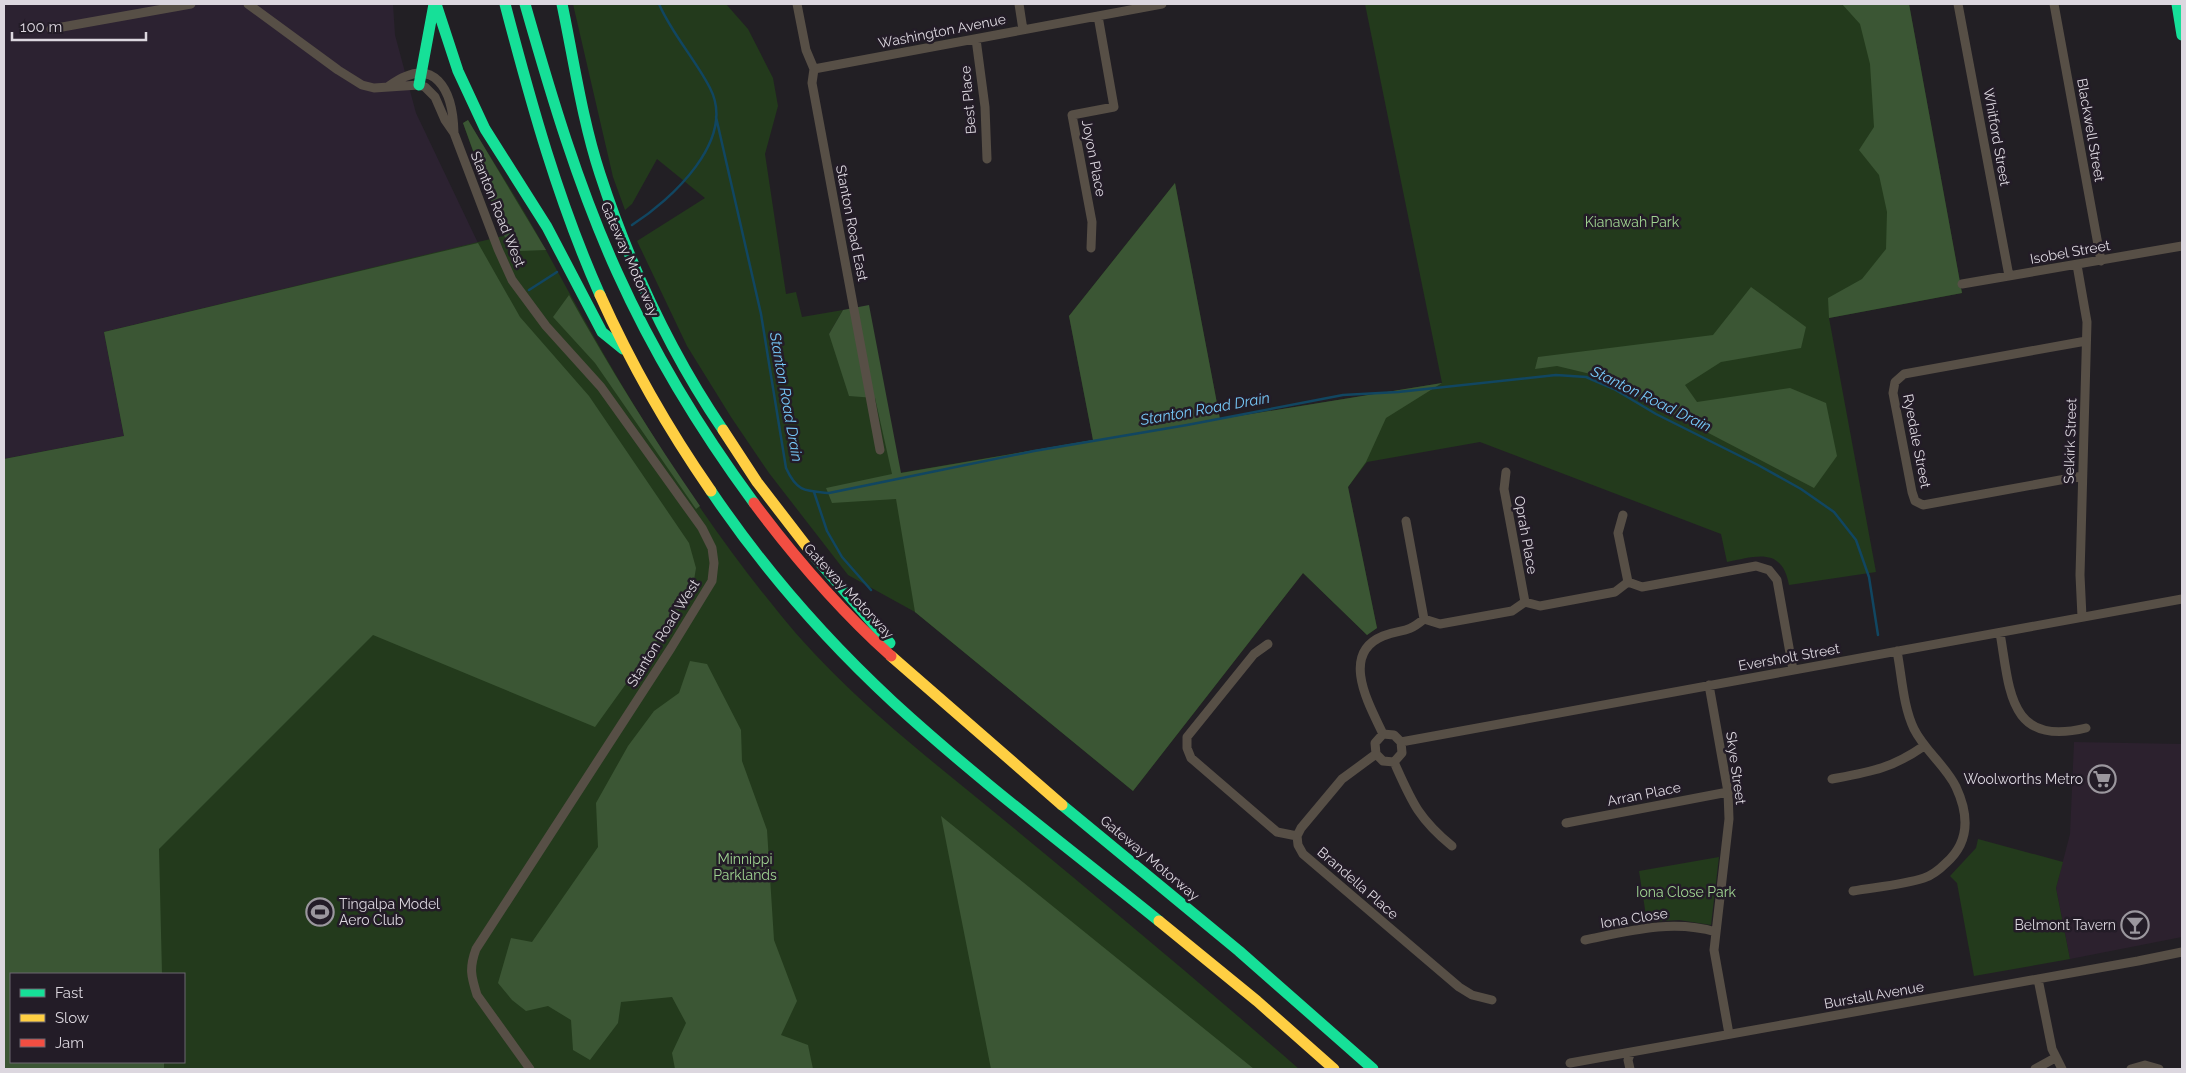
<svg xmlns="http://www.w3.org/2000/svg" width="2186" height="1073" font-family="Raleway,sans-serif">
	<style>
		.commercial { fill: #2c212e }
		.built { fill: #2c2231 }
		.green { fill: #233a1c; fill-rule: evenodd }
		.forest { fill: #3b5634 }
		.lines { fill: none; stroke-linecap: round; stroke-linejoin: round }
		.stream { stroke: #114661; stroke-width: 2.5 }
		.street { stroke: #574f46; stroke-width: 9 }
		.fast { stroke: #16e098; stroke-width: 11 }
		.slow { stroke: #ffcf43; stroke-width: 11 }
		.jam { stroke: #f24e42; stroke-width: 11 }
		.labels { text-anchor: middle; stroke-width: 5; stroke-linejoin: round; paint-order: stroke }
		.street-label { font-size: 14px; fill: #dcd7df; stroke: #231c27 }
		.park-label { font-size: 14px; fill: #9fd391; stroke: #231c27 }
		.poi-label { font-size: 14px; fill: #dcd7df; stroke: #231c27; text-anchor: end }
		.water-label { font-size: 15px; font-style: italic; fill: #77c9f9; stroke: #231c27 }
	</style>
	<rect width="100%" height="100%" fill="#221f24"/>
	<path class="commercial" d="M2074 742 2182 744V937L2070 959 2056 888 2070 834Z"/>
	<path class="built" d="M4 4H393L395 35 416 113 478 243 104 332 124 436 4 459Z"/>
	<path class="green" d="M573 4H726L748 29 773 78 778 106 765 154 786 294 796 292 802 317 843 310 829 334 875 397 893 474 1093 440 1069 316 1175 183 1220 419 1442 383 1365 4H1909L1962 293 1829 318 1876 572 1789 585C1782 547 1757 556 1727 562L1721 534 1480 442 1367 462 1348 487 1377 628 1367 635 1303 573 1133 791 915 612 848 575 769 473 731 417 687 346 637 241 705 198 657 159 632 204 625 210 613 177Z
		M468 120C494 164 523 207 547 252 615 378 688 502 779 613 845 695 930 759 1010 825 1107 905 1204 986 1299 1069H4V459L124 436 104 332 503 236 463 123ZM11 974H184V1062H11Z
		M1978 839 2063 862 2056 888 2070 959 1974 976 1957 883 1950 876 1976 848Z
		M1719 857 1711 925 1679 920 1647 922 1639 871Z"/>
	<path class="forest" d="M1842 4H1909L1962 293 1829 318 1828 298 1862 279 1886 249 1887 212 1879 175 1859 150 1874 127 1870 64 1860 24Z
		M468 120 546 250 519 251 504 236 463 123Z
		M1175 183 1220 419 1442 383 1386 418 1366 462 1348 487 1377 628 1367 635 1303 573 1133 791 915 612 896 499 832 503 826 488 892 474 875 398 849 396 829 334 843 310 869 305 901 473 1093 440 1069 316Z
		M478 243 520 317 589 396 689 543 696 568 692 592 595 727 373 635 159 849 162 974H11V1062H164V1069H4V459L124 436 104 332Z
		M1751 287 1806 327 1801 348 1721 362 1685 385 1697 402 1790 388 1826 403 1837 456 1814 488 1599 376 1557 366 1535 369 1538 357 1713 335Z
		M569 295C609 367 653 438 700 506L696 509 595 363 553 317Z
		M690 661 707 664 741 730 742 761 767 830 774 940 797 1001 781 1035 808 1045 813 1069H675L672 1053 686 1023 672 997 621 1002 618 1023 590 1060 573 1050 571 1020 548 1006 526 1011 512 1000 498 983 511 938 532 942 598 847 596 803 628 746 654 711 679 693Z
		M941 816 1254 1069H991Z"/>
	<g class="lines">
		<path class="stream" d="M716 117 761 314 786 468C797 492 805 491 829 493L1034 451 1187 425 1343 395 1398 392 1556 375 1586 377 1614 389 1656 414 1758 465 1801 489 1834 512 1856 540 1869 577 1878 635
			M632 225C671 200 737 140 710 88 695 59 672 34 659 4
			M529 290 557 272
			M814 492 827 531 842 557 871 590"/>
		<path class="street" d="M248 4 338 70 362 85 374 88 419 85 425 87 435 97 445 120 454 133 498 249 512 280 546 326 601 387 702 528 712 548 714 563 712 581 671 648 476 949C469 968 471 976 477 995L530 1069
			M797 4 806 50 814 69 812 83 880 450
			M1019 4 1023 30
			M1958 4 2009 276
			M2054 4 2101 261
			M51 29 191 4
			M976 39 985 107 987 159
			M814 69 1162 4
			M389 86C435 53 453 90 454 133
			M1091 248 1092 222 1072 115 1114 107 1098 16
			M2077 265 2087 322 2080 575 2082 617
			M1962 284 2182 246
			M1506 472 1504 489 1525 602
			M2082 476 1923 505 1915 501 1912 492 1893 393 1895 382 1904 374 2086 341
			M1623 515 1618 533 1628 582
			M1406 521 1424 619
			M2000 633C2010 690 2008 747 2086 728
			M1268 644 1254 654 1187 737V748L1191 758 1277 832 1297 836 1298 845 1303 854 1459 987 1472 995 1492 1000
			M1709 685 1728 792 1729 819 1714 950 1729 1034
			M1383 734C1370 706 1339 654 1383 636 1402 628 1405 635 1424 619L1440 624 1512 611 1525 602 1540 606 1615 592 1628 582 1642 587 1756 566 1769 570 1777 580 1793 670
			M1383 734 1394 735 1401 742 1402 753 1394 762 1383 761 1376 754 1375 743Z
			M1401 742 2182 599
			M1394 762C1412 802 1418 818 1452 846
			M1832 779C1870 772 1891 769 1924 746
			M1566 823 1728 792
			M1297 836 1301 828 1342 779 1376 754
			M1853 891C1876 887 1902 885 1924 878 1933 875 1940 869 1946 863 1970 842 1969 815 1956 787 1946 766 1925 751 1914 729 1903 706 1902 677 1897 651
			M1585 940C1629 931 1672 919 1716 932
			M2038 979 2052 1049 2062 1069
			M1570 1063 2138 961 2182 952
			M1630 1069 1628 1060 1631 1052
			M2035 1069 2055 1058
			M2131 1069 2145 1065 2159 1069"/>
		<path class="fast" d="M436 4 458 71 485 129 547 227 602 332 623 349
			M505 4C531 103 558 201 600 295
			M525 4C551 95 578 186 617 272 654 354 701 431 754 503
			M562 4C574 61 582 119 600 174 629 263 670 352 723 430
			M2177 4 2182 35
			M419 85 434 4
			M711 491C763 568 825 639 893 702 978 780 1070 849 1159 921
			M814 556 890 643
			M1062 805 1239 951 1373 1069"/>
		<path class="slow" d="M600 295C631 364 668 429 711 491
			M723 430 757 482 814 556
			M891 656 1062 805
			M1159 921 1257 1001 1334 1069"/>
		<path class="jam" d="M754 503C795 558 840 610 891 656"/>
	</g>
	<defs>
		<g id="supermarket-ring" transform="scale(1.4375)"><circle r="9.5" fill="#231c27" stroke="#9b979e" stroke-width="1.5"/><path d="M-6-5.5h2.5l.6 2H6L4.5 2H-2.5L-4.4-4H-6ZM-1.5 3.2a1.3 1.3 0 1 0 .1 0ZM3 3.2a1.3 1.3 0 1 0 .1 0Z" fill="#9b979e"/></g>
		<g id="stadium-ring" transform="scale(1.4375)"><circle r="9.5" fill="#231c27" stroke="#9b979e" stroke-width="1.5"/><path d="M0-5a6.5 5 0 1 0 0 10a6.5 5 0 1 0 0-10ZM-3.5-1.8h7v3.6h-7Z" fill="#9b979e"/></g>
		<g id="bar-ring" transform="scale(1.4375)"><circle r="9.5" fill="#231c27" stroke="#9b979e" stroke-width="1.5"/><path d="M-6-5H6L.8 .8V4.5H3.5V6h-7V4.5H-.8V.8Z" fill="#9b979e"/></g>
	</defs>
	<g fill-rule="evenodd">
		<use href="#supermarket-ring" x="2102" y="779"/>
		<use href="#stadium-ring" x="320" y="912"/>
		<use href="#bar-ring" x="2135" y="925"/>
	</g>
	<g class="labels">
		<g class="street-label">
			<text transform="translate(942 31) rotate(-11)" y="5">Washington Avenue</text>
			<text transform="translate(968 100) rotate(-95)" y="5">Best Place</text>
			<text transform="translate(2091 130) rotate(80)" y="5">Blackwell Street</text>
			<text transform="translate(1997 137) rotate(80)" y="5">Whitford Street</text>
			<text transform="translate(1094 158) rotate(79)" y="5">Joyon Place</text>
			<text transform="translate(498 209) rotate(68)" y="5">Stanton Road West</text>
			<text transform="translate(852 223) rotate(79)" y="5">Stanton Road East</text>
			<text transform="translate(2070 252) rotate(-10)" y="5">Isobel Street</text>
			<text transform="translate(630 259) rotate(66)" y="5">Gateway Motorway</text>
			<text transform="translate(1917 441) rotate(79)" y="5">Ryedale Street</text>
			<text transform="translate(2070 441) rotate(-88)" y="5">Selkirk Street</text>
			<text transform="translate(1526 535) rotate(80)" y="5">Oprah Place</text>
			<text transform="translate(849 591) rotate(47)" y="5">Gateway Motorway</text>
			<text transform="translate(663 633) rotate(-58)" y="5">Stanton Road West</text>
			<text transform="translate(1789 657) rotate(-10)" y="5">Eversholt Street</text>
			<text transform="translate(1736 768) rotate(82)" y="5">Skye Street</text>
			<text transform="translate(1644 794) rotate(-11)" y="5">Arran Place</text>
			<text transform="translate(1150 858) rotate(40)" y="5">Gateway Motorway</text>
			<text transform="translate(1358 883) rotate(41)" y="5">Brandella Place</text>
			<text transform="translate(1634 918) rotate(-9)" y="5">Iona Close</text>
			<text transform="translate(1874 995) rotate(-10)" y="5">Burstall Avenue</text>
		</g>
		<g class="park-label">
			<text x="1632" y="227">Kianawah Park</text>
			<text x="745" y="864">Minnippi<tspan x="745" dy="16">Parklands</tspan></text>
			<text x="1686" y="897">Iona Close Park</text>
		</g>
		<g class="poi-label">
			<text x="2083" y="784">Woolworths Metro</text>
			<text x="339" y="909" text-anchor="start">Tingalpa Model<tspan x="339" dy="16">Aero Club</tspan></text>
			<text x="2116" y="930">Belmont Tavern</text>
		</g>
		<g class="water-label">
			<text transform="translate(786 397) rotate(80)" y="5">Stanton Road Drain</text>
			<text transform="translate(1651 399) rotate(26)" y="5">Stanton Road Drain</text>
			<text transform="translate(1205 409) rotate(-10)" y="5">Stanton Road Drain</text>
		</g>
	</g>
	<rect width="2186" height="1073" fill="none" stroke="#dcd7df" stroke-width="10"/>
	<rect x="10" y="973" width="175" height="90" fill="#231c27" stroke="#6d6771"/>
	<rect x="20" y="989" width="25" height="8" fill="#16e098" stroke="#6d6771"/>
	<text x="55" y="998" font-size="15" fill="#dcd7df">Fast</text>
	<rect x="20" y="1014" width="25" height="8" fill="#ffcf43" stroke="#6d6771"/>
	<text x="55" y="1023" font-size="15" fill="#dcd7df">Slow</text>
	<rect x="20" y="1039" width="25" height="8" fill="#f24e42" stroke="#6d6771"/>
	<text x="55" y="1048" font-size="15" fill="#dcd7df">Jam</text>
	<path d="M12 32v8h134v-8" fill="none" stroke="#dcd7df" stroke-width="2.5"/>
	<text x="20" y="32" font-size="15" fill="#dcd7df" stroke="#231c27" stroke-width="4" paint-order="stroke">100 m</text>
</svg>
